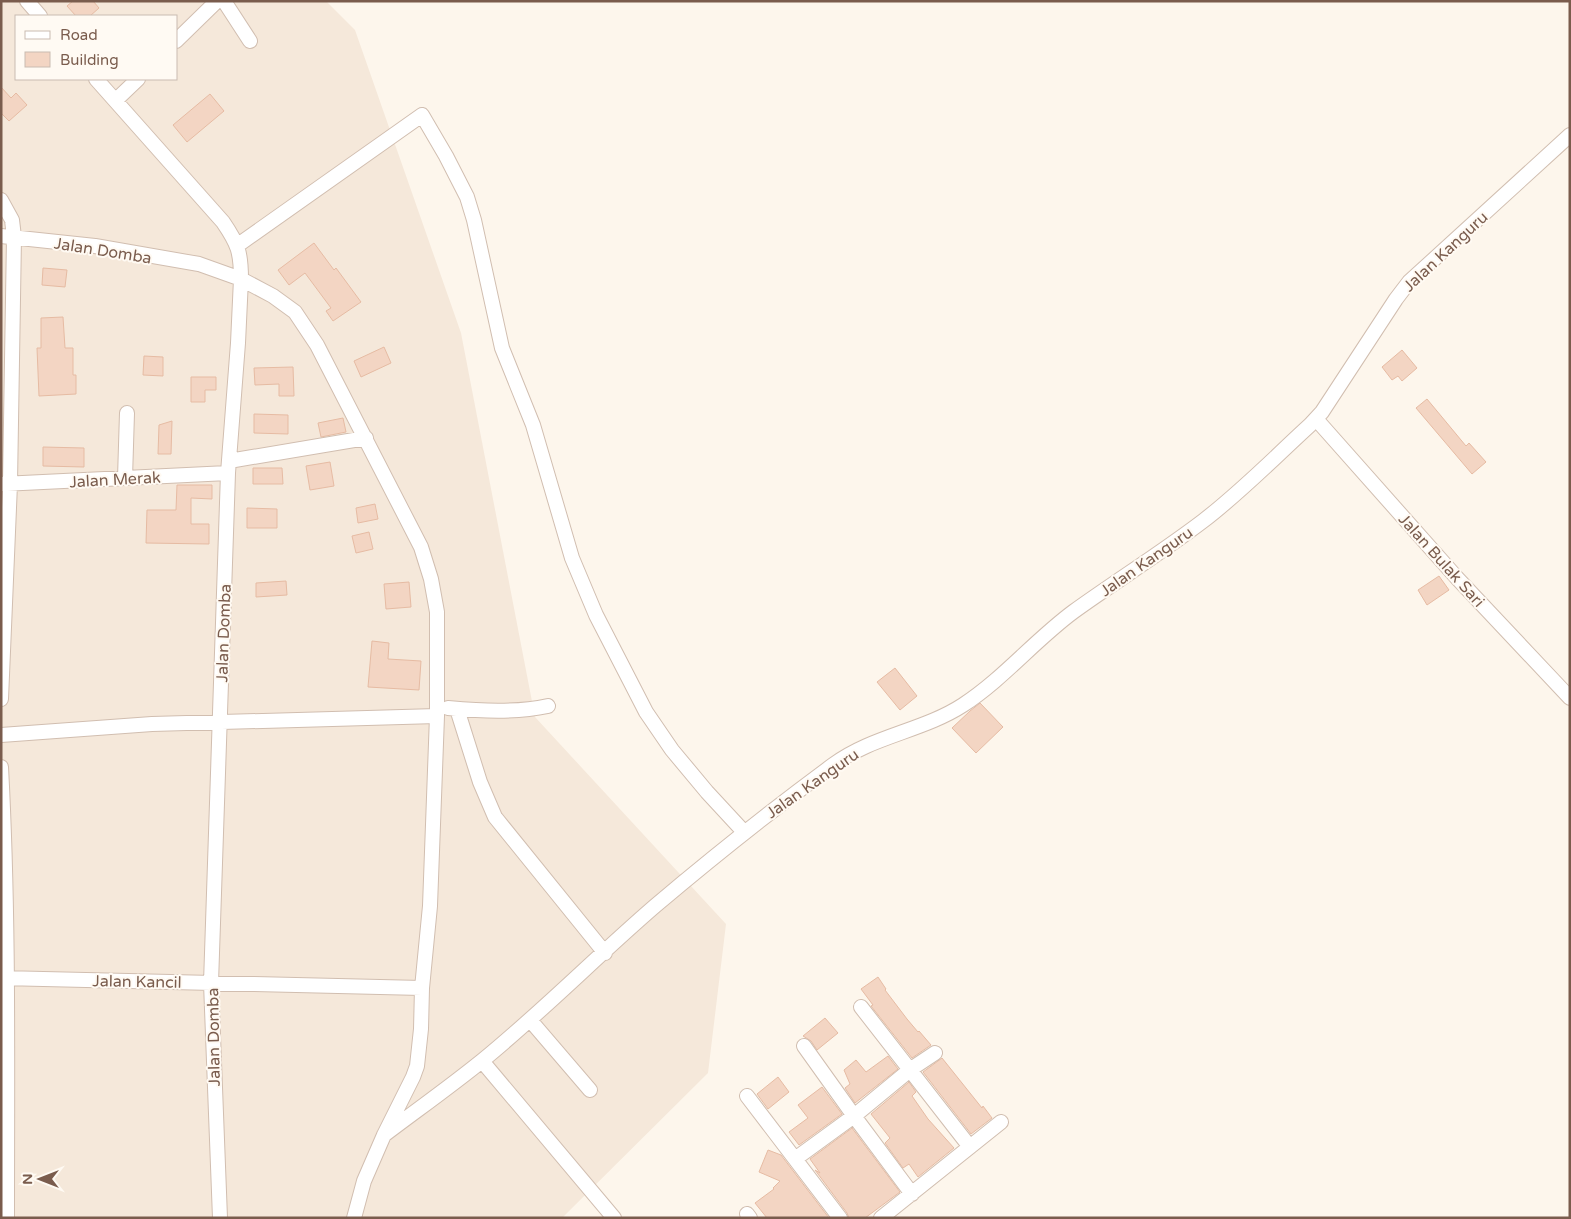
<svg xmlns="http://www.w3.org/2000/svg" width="1571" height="1219" font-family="'Varela Round',sans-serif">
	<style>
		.residential { fill: #f5e8da; fill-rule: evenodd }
		.building { fill: #f3d5c3; stroke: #e6bba3 }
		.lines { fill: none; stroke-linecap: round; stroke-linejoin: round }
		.street-casing { stroke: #d1beb0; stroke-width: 16 }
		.street { stroke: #fff; stroke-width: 14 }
		.labels { text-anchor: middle; stroke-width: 4; stroke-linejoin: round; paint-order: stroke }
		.street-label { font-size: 16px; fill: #7a5c4d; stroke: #fffaf3 }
	</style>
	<rect width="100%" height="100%" fill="#fdf6ec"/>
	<path class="residential" d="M1 1H326L355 30 461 333 535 717 726 924 708 1073 562 1218H1ZM16 16H176V79H16Z"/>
	<path class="building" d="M73 1H93L99 8 90 16H76L67 6Z
		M1 87 11 98 16 93 27 105 9 121 1 113Z
		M210 94 224 111 187 142 173 125Z
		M314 243 334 270 336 268 361 302 333 321 326 311 331 308 305 273 289 285 278 270Z
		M43 268 67 270 65 287 42 285Z
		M63 317 65 348H73V375H76V394L39 396 37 348H41V318Z
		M384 347 391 363 361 377 354 361Z
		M1402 350 1417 368 1402 381 1398 376 1392 380 1382 367Z
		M144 356 163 357V376L143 375Z
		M293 367 294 396H279V384L255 385 254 368Z
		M191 377H216V390H205V402H191Z
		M1427 399 1466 446 1469 443 1486 462 1472 474 1416 408Z
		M254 414 288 415V434L254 433Z
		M343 418 346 432 321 437 318 423Z
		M172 421 171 454H158L159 425Z
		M43 447 84 448V467L43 466Z
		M330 462 334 486 310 490 306 466Z
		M253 468H282L283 484H253Z
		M177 485H212V499L191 498V524H209V544L146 543 147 510H176Z
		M375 504 378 519 358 523 356 508Z
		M247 508 277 509V528H247Z
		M369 532 373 549 356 553 352 536Z
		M1439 576 1449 590 1427 605 1418 590Z
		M286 581 287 595 256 597V583Z
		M409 582 411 607 386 609 384 584Z
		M372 641 389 643 388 659 421 661 419 690 368 687Z
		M895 668 917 696 900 710 877 682Z
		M980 703 1003 727 976 753 952 728 970 711Z
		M878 977 886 989 885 990 907 1019 918 1032 919 1031 931 1045 912 1058 871 1006 873 1005 861 989Z
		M825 1018 838 1033 817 1050 811 1041 803 1036Z
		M888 1056 898 1069 855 1103 845 1088 850 1084 844 1070 856 1060 866 1072Z
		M942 1058 982 1108 983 1106 992 1118 971 1134 923 1072Z
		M778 1077 789 1092 768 1109 757 1094Z
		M909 1082 916 1092 912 1096 928 1119 954 1148 918 1177 909 1164 903 1168 885 1143 890 1138 871 1114Z
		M822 1087 842 1114 799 1145 789 1132 808 1118 798 1105Z
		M852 1128 900 1192 865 1218H849L847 1213 815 1170 820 1173 810 1159Z
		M768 1150 781 1155 829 1218H767L755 1203 774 1189 773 1188 780 1181 759 1172Z"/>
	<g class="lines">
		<g class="street-casing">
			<path id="street" d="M27 1 40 16
				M224 1 250 41
				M176 41 217 1
				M96 79 223 222C238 244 241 252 241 279L273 296 295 312 317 345 421 547 431 579 437 612V716L430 906 422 988 421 1029 417 1066 413 1077 384 1135 364 1181 354 1218
				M116 100 138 79
				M1 200 12 220 14 237 10 484 1 699
				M1 236 95 246 199 264 241 279 238 343 228 473 211 983 220 1218
				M238 245 422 115 446 156 467 197 474 220 502 348 533 425 572 558 596 615 646 712 672 750 707 792 744 832
				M1316 419 1457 578 1570 698
				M229 461 366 438
				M125 478 127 413
				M2 484 228 473
				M448 708C481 711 515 713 548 706
				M457 709 480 782 495 817 605 953
				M1 735 152 724 437 716
				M1 767C9 917 7 1067 7 1218
				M1 978 422 988
				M861 1007 970 1147
				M530 1020 590 1090
				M804 1046 854 1116 912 1194
				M482 1061 614 1218
				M747 1096 840 1218
				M384 1135C417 1110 451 1086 483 1060 543 1011 597 956 655 906 713 857 772 810 833 765 872 736 923 731 963 705 1003 679 1034 641 1073 612 1116 581 1161 553 1203 521 1241 492 1275 457 1310 425L1322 412 1396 299 1409 282 1570 135
				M795 1159 854 1116 911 1069 935 1053
				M747 1214 750 1218
				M881 1218 1001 1122"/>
		</g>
		<use href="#street" class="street"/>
	</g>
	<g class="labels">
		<g class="street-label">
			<text transform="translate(103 250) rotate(9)" y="6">Jalan Domba</text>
			<text transform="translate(1445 251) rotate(-43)" y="6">Jalan Kanguru</text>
			<text transform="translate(115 479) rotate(-3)" y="6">Jalan Merak</text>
			<text transform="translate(1442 560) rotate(48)" y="6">Jalan Bulak Sari</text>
			<text transform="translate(1146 561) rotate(-35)" y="6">Jalan Kanguru</text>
			<text transform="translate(223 633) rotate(-88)" y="6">Jalan Domba</text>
			<text transform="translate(812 783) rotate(-35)" y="6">Jalan Kanguru</text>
			<text transform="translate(137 981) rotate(1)" y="6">Jalan Kancil</text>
			<text transform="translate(213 1037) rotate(-91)" y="6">Jalan Domba</text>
		</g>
	</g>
	<rect width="1571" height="1219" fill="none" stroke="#7a5c4d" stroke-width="5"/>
	<rect x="15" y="15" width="162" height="65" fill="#fffaf3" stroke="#cabbb1"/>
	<rect x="25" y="31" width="25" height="8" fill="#ffffff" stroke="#cabbb1"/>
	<text x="60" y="40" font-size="15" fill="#7a5c4d">Road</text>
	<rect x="25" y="52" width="25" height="15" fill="#f3d5c3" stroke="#cabbb1"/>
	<text x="60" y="65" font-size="15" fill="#7a5c4d">Building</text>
	<g transform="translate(40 1179) rotate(270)" stroke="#fffaf3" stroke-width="4" paint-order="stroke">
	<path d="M0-4L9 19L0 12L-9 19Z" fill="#7a5c4d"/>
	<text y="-8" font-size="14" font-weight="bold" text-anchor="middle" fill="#7a5c4d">N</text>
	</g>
</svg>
